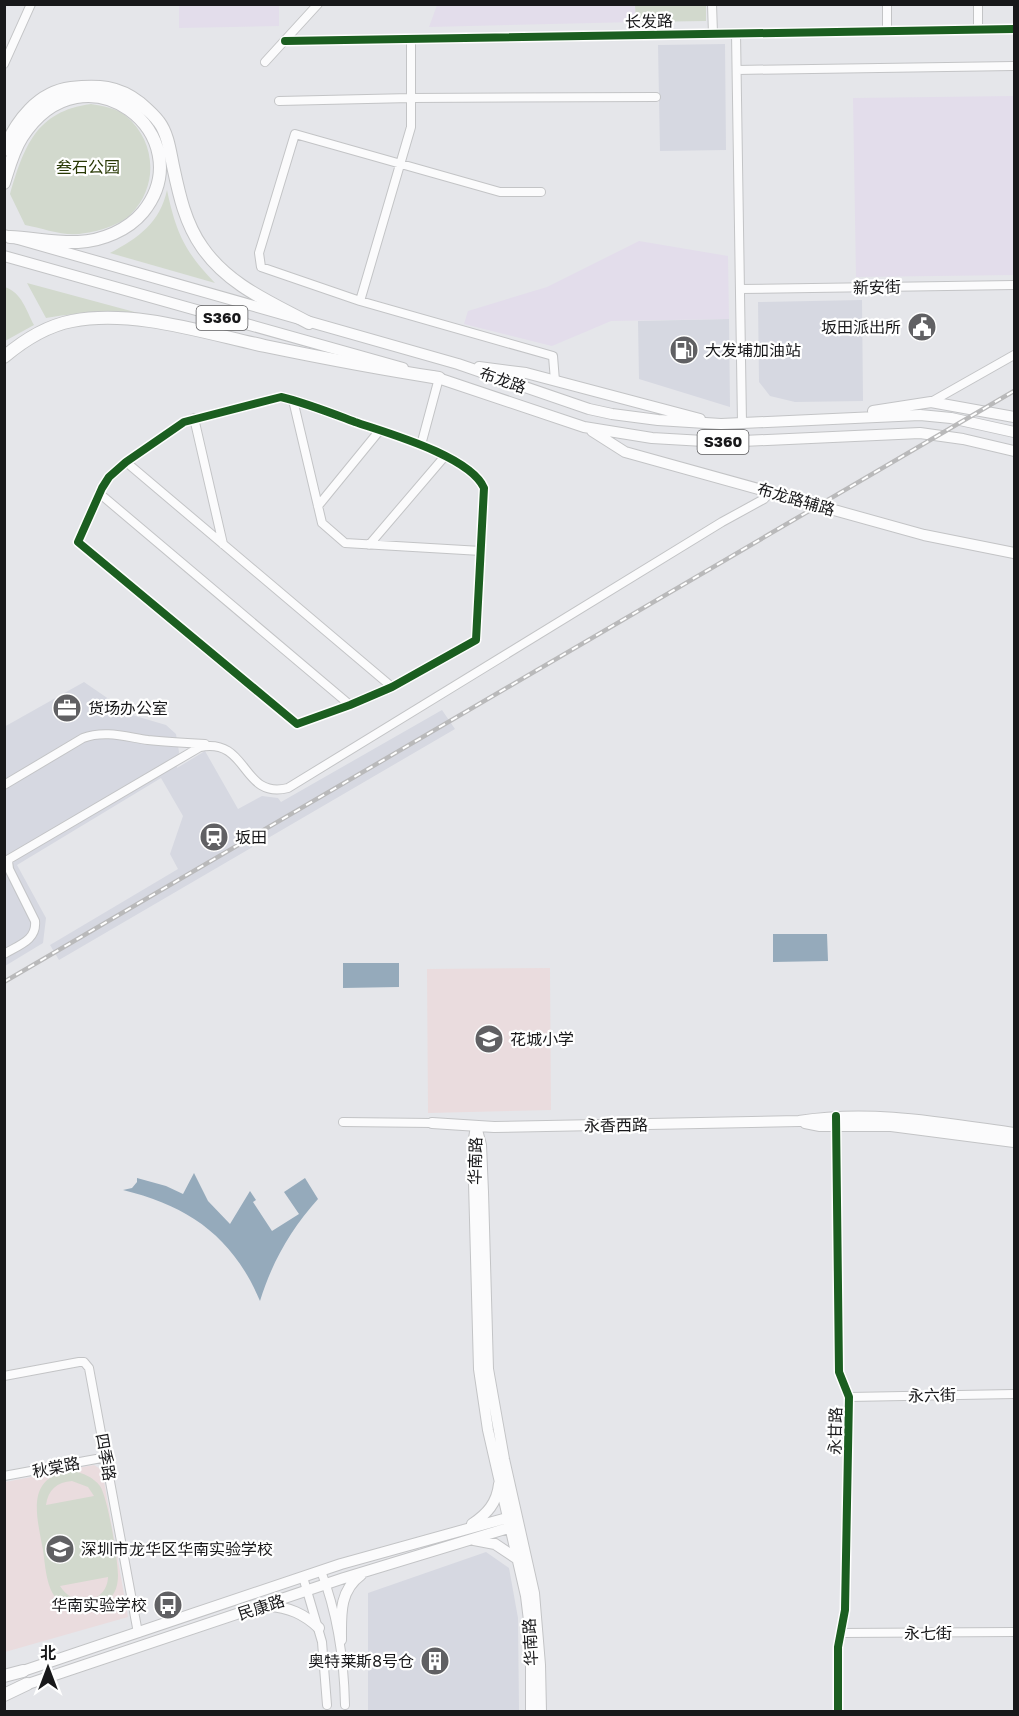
<svg xmlns="http://www.w3.org/2000/svg" width="1019" height="1716" font-family="'Golos Text','Noto Sans SC',sans-serif">
	<style>
		.built { fill: #d6d8e1 }
		.industrial { fill: #e3ddeb }
		.education { fill: #eadcde }
		.green { fill: #d2d9cd; fill-rule: evenodd }
		.water { fill: #95aabb }
		.lines { fill: none; stroke-linecap: round; stroke-linejoin: round }
		.minor-casing { stroke: #c3c4c6; stroke-width: 10 }
		.major-casing { stroke: #c3c4c6; stroke-width: 12 }
		.highway-casing { stroke: #c3c4c6; stroke-width: 14 }
		.minor { stroke: #fbfbfc; stroke-width: 8 }
		.major { stroke: #fbfbfc; stroke-width: 10 }
		.highway { stroke: #fbfbfc; stroke-width: 12 }
		.rail-casing { stroke: #b9b9ba; stroke-width: 4.5 }
		.rail { stroke: #fff; stroke-width: 2; stroke-dasharray: 7; stroke-linecap: butt }
		.cycleway-casing { stroke: #fff; stroke-width: 11 }
		.cycleway { stroke: #1b5e20; stroke-width: 8 }
		.labels { text-anchor: middle; stroke-width: 4.5; stroke-linejoin: round; paint-order: stroke }
		.shield { fill: #fff; stroke: #5d5d5f; stroke-width: 1.5 }
		.shield-label { font-size: 15px; font-weight: bold; fill: #18181a }
		.street-label { font-size: 16px; fill: #18181a; stroke: #fff }
		.park-label { font-size: 16px; fill: #2a3a06; stroke: #fff }
		.poi-label { font-size: 16px; fill: #18181a; stroke: #fff; text-anchor: start }
	</style>
	<rect width="100%" height="100%" fill="#e5e6ea"/>
	<path class="built" d="M725 44 726 150 660 151 658 45Z
		M862 300 863 401 795 402 770 396 759 382 758 302Z
		M729 319 730 407 639 379 638 321Z
		M84 682 132 715 166 725 176 734 179 752 177 768 205 751 238 809 262 796 278 798 281 802 442 710 455 729 59 960 50 945 178 869 170 854 183 816 161 778 17 865 46 918 43 943 5 966 4 727Z
		M486 1552 509 1568 518 1618 519 1711H368V1593Z"/>
	<path class="industrial" d="M179 5H279V26L179 28Z
		M437 5H635L636 22 429 27Z
		M1014 96V275L856 277 853 98Z
		M639 241 728 256 729 319 611 321 552 346 464 324 468 311 547 287Z"/>
	<path class="education" d="M550 968 551 1110 428 1113 427 969Z
		M94 1465 102 1470 128 1617 5 1652V1482Z"/>
	<path class="green" d="M635 5H706V21L636 22Z
		M91 104C102 106 117 108 126 116 156 141 159 186 131 214 119 226 96 232 79 234 62 236 42 228 25 225L10 194C24 147 36 111 91 104Z
		M167 190C176 233 185 252 215 283L110 253C138 238 160 223 167 190Z
		M27 283 142 314C109 312 79 312 46 318Z
		M5 287C22 293 26 310 34 325L5 341Z
		M73 1471C83 1473 93 1477 100 1486 108 1498 118 1560 118 1575 118 1581 117 1588 114 1593 101 1616 67 1616 53 1594 46 1582 45 1564 43 1550 37 1517 24 1475 73 1471ZM72 1481 88 1487 94 1496 46 1505C48 1490 57 1482 72 1481ZM108 1577C107 1604 73 1608 60 1586Z"/>
	<path class="water" d="M773 934H827L828 961 773 962Z
		M343 963H399V987L343 988Z
		M194 1173 208 1201 230 1224 250 1191 256 1200 253 1202 272 1231 299 1214 284 1192 305 1178 318 1199C291 1229 272 1262 260 1301 233 1237 189 1206 123 1190L132 1188 137 1182V1178L166 1186 183 1194Z"/>
	<g class="lines">
		<g class="minor-casing">
			<path id="minor" d="M712 4 713 34
				M887 4V31
				M978 4V30
				M736 33 742 423
				M285 41 1014 29
				M265 62 318 4
				M4 64 31 4
				M737 70 1014 66
				M279 101 411 98 656 97
				M541 192H500L295 134 259 253 261 267 360 301 553 356 555 381
				M740 289 1014 285
				M360 301 411 127V39
				M281 397C306 403 331 413 355 422 387 433 470 456 484 488L476 640 392 687 350 705 297 724 78 542 102 488 109 477 126 462 184 422Z
				M293 400 322 523 345 543 481 551
				M931 402 1014 355
				M194 418 223 544
				M421 445 439 378
				M126 462 392 687
				M99 493 350 705
				M318 506 380 430
				M369 545 445 456
				M4 785 83 738C105 730 126 737 148 740 167 742 186 743 205 744
				M4 862 200 747C249 737 241 800 288 788L722 522 764 499 771 491
				M4 954C19 945 37 940 35 921L9 869 8 861
				M836 1120 839 1372 849 1397 845 1610 838 1647V1712
				M343 1122 432 1123
				M4 1376 79 1362H84L89 1368 138 1633
				M849 1397 1014 1394
				M4 1476 107 1457
				M321 1571C338 1615 344 1658 345 1705
				M303 1577 322 1642 327 1705
				M841 1633 1014 1632"/>
		</g>
		<g class="major-casing">
			<path id="major" d="M4 235 458 364 589 409 612 414 658 420 721 424 920 415 951 418 1014 432
				M4 256 403 368
				M479 367 526 373 700 419
				M432 376 584 427 652 438 721 442 920 433 963 439 1014 451
				M873 411 931 402 1014 417
				M592 431 625 452 924 535 1014 553
				M432 1123 494 1127 799 1121C871 1109 943 1123 1014 1133
				M805 1123 820 1126H891L1014 1142
				M476 1126 473 1145 479 1369 488 1430 526 1596 531 1637V1712
				M477 1130 481 1145 483 1192 488 1369 504 1459 534 1593 540 1665 541 1712
				M472 1524C487 1514 497 1503 499 1484
				M474 1540 495 1544 519 1560
				M268 1606C289 1607 304 1614 319 1628
				M341 1640C341 1615 339 1591 361 1575
				M17 1673 341 1564 514 1516
				M19 1687 344 1578 518 1525"/>
		</g>
		<g class="highway-casing">
			<path id="highway" d="M4 150C16 121 38 92 71 88 98 85 118 86 140 103 147 109 154 115 159 122 168 134 170 152 173 166 179 194 185 223 202 247 228 285 270 302 309 323
				M4 183C9 167 13 151 22 137 85 40 204 136 143 212 128 230 102 241 78 242 56 243 32 238 10 237
				M4 357C24 340 46 326 72 321 133 309 205 333 265 346 323 358 381 369 439 378
				M4 1676 23 1671
				M4 1695 27 1684"/>
		</g>
		<use href="#minor" class="minor"/>
		<use href="#major" class="major"/>
		<use href="#highway" class="highway"/>
		<g class="rail-casing">
			<path id="rail" d="M4 982 1014 391"/>
		</g>
		<use href="#rail" class="rail"/>
		<g class="cycleway-casing">
			<path id="cycleway" d="M285 41 1014 29
				M281 397C306 403 331 413 355 422 387 433 470 456 484 488L476 640 392 687 350 705 297 724 78 542 102 488 109 477 126 462 184 422Z
				M836 1116 839 1372 849 1397 845 1610 838 1647V1712"/>
		</g>
		<use href="#cycleway" class="cycleway"/>
	</g>
	<defs>
		<g id="civic-disc" transform="scale(1.5)"><circle r="9.5" fill="#606063" stroke="#fff"/><path d="M-.6-6.5H3V-4.5H.6V-3L4-1V1h2V6H-6V1h2V-1L-.6-3ZM-1.2 2.5V6h2.4V2.5Z" fill="#fff"/></g>
		<g id="fuel-disc" transform="scale(1.5)"><circle r="9.5" fill="#606063" stroke="#fff"/><path d="M-5.5-6h7V0h2V4h1.3V-2.5L3-4.5l.8-.8L6-3V5H2.5V1h-1V6h-7ZM-4.2-4.7v3.2H.2V-4.7Z" fill="#fff"/></g>
		<g id="office-disc" transform="scale(1.5)"><circle r="9.5" fill="#606063" stroke="#fff"/><path d="M-6-3h4V-5.5h4V-3h4V5H-6ZM-1-4.5V-3h2v-1.5ZM-6 0V1H6V0Z" fill="#fff"/></g>
		<g id="station-disc" transform="scale(1.5)"><circle r="9.5" fill="#606063" stroke="#fff"/><path d="M-3-6H3Q5-6 5-4V2Q5 4 3 4L4.5 6H3L1.5 4h-3L-3 6H-4.5L-3 4Q-5 4-5 2V-4Q-5-6-3-6ZM-3.5-4v3h7v-3ZM-3.5 1v1.5H-2V1ZM2 1v1.5H3.5V1Z" fill="#fff"/></g>
		<g id="school-disc" transform="scale(1.5)"><circle r="9.5" fill="#606063" stroke="#fff"/><path d="M0-5L7-2L0 1L-7-2ZM-4 1L0 2.5L4 1V4Q0 6-4 4Z" fill="#fff"/></g>
		<g id="bus-disc" transform="scale(1.5)"><circle r="9.5" fill="#606063" stroke="#fff"/><path d="M-5-6H5V4H4V6H2V4H-2V6H-4V4H-5ZM-3.5-4V0h7V-4ZM-3.5 1.2v1.5H-2V1.2ZM2 1.2v1.5H3.5V1.2Z" fill="#fff"/></g>
		<g id="building-disc" transform="scale(1.5)"><circle r="9.5" fill="#606063" stroke="#fff"/><path d="M-4-6H4V6H1V3H-1V6H-4ZM-2.5-4.3h1.7v1.8h-1.7ZM.8-4.3h1.7v1.8H.8ZM-2.5-1h1.7V.8h-1.7ZM.8-1h1.7V.8H.8Z" fill="#fff"/></g>
	</defs>
	<g fill-rule="evenodd">
		<use href="#civic-disc" x="922" y="327"/>
		<use href="#fuel-disc" x="684" y="350"/>
		<use href="#office-disc" x="67" y="708"/>
		<use href="#station-disc" x="214" y="837"/>
		<use href="#school-disc" x="489" y="1039"/>
		<use href="#school-disc" x="60" y="1549"/>
		<use href="#bus-disc" x="168" y="1605"/>
		<use href="#building-disc" x="435" y="1661"/>
	</g>
	<g class="labels">
		<g class="shield">
			<rect x="196.5" y="306" width="51" height="24" rx="4.5"/>
			<rect x="697.5" y="430" width="51" height="24" rx="4.5"/>
		</g>
		<g class="shield-label">
			<text x="222" y="323">S360</text>
			<text x="723" y="447">S360</text>
		</g>
		<g class="street-label">
			<text transform="translate(649 21) rotate(-1)" y="6">长发路</text>
			<text transform="translate(877 287) rotate(-1)" y="6">新安街</text>
			<text transform="translate(503 380) rotate(19)" y="6">布龙路</text>
			<text transform="translate(796 499) rotate(16)" y="6">布龙路辅路</text>
			<text transform="translate(616 1125) rotate(-1)" y="6">永香西路</text>
			<text transform="translate(475 1161) rotate(-89)" y="6">华南路</text>
			<text transform="translate(932 1395) rotate(-1)" y="6">永六街</text>
			<text transform="translate(835 1431) rotate(-89)" y="6">永甘路</text>
			<text transform="translate(106 1457) rotate(80)" y="6">四季路</text>
			<text transform="translate(56 1467) rotate(-11)" y="6">秋棠路</text>
			<text transform="translate(261 1607) rotate(-18)" y="6">民康路</text>
			<text x="928" y="1639">永七街</text>
			<text transform="translate(530 1642) rotate(-93)" y="6">华南路</text>
		</g>
		<g class="park-label">
			<text x="88" y="173">叁石公园</text>
		</g>
		<g class="poi-label">
			<text x="901" y="333" text-anchor="end">坂田派出所</text>
			<text x="705" y="356">大发埔加油站</text>
			<text x="88" y="714">货场办公室</text>
			<text x="235" y="843">坂田</text>
			<text x="510" y="1045">花城小学</text>
			<text x="81" y="1555">深圳市龙华区华南实验学校</text>
			<text x="147" y="1611" text-anchor="end">华南实验学校</text>
			<text x="414" y="1667" text-anchor="end">奥特莱斯8号仓</text>
		</g>
	</g>
	<rect width="1019" height="1716" fill="none" stroke="#18181a" stroke-width="12"/>
	<g transform="translate(48 1668)" stroke="#ffffff" stroke-width="4.5" paint-order="stroke">
	<path d="M0-4.5L10 22L0 15L-10 22Z" fill="#18181a"/>
	<text y="-9" font-size="16" font-weight="bold" text-anchor="middle" fill="#18181a">北</text>
	</g>
</svg>
